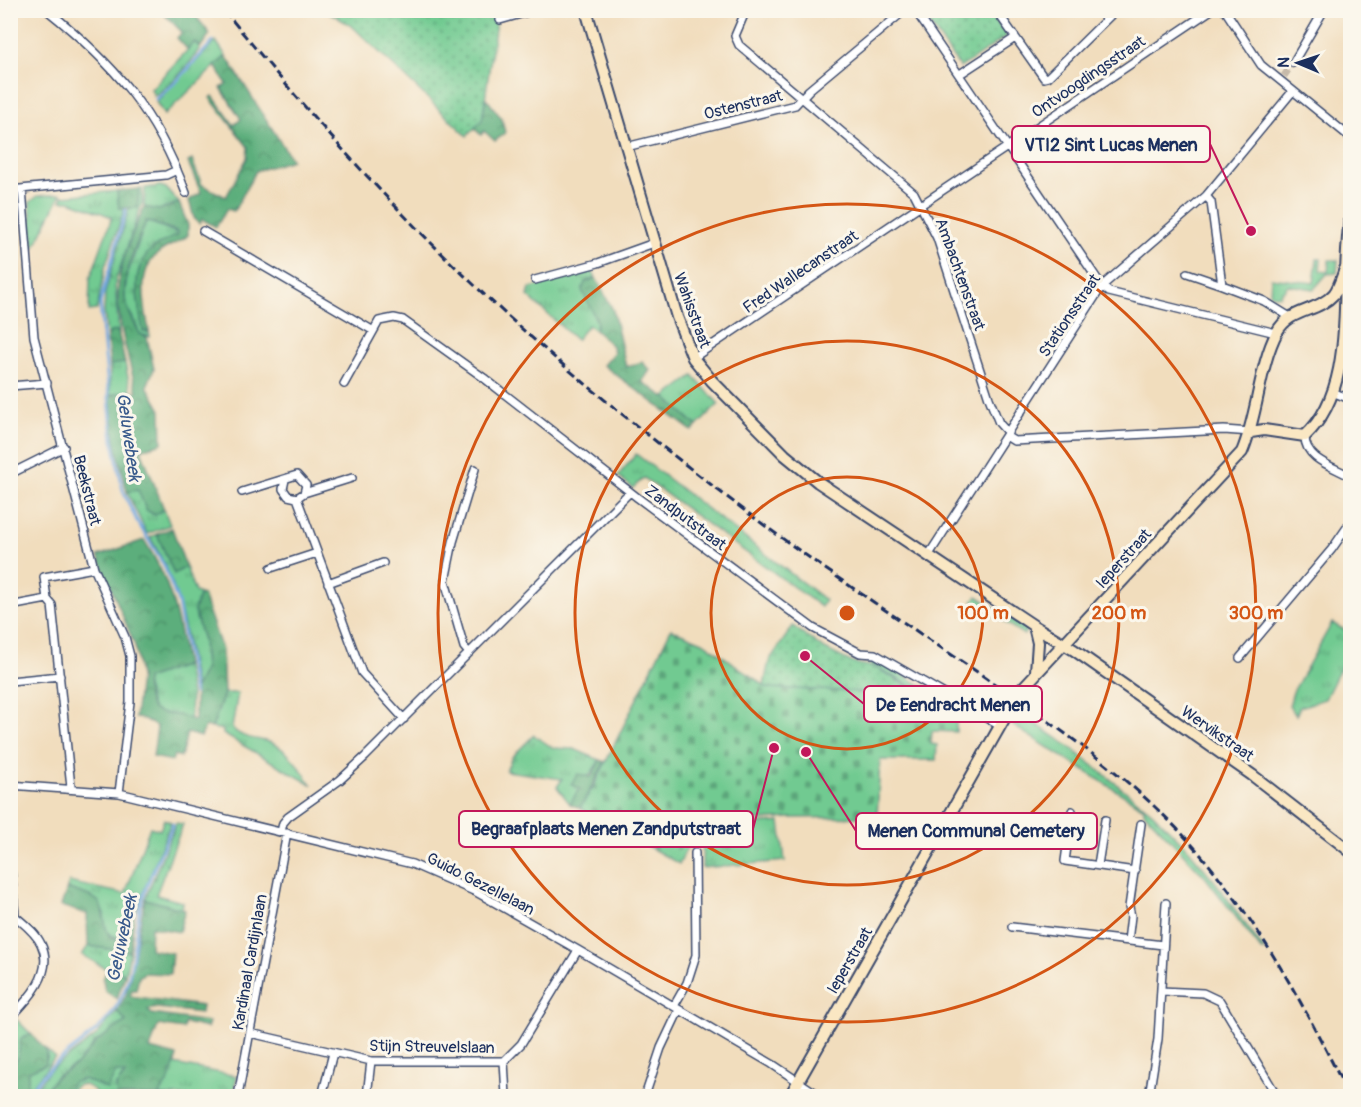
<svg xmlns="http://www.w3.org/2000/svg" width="1361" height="1107" font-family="Pangolin,sans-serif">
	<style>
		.grass { fill: url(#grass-tufts); stroke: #467c78; stroke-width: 1.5 }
		.forest { fill: url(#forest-crowns); stroke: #3c6e6c; stroke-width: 1.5 }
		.cemetery { fill: url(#cemetery-stones); stroke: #467c78; stroke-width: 1.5 }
		.park { fill: url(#park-dots); stroke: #467c78; stroke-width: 1.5 }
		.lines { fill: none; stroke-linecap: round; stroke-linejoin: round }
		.stream { stroke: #6fa8df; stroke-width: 3 }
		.street-tunnel { stroke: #c6baaa; stroke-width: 7; stroke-dasharray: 7 3.5; stroke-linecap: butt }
		.street-casing { stroke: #3b496c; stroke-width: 10 }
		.secondary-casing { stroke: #3b496c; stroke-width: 14 }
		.street { stroke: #fff; stroke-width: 7 }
		.secondary { stroke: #fae7c3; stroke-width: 10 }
		.rail { stroke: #1b2f5e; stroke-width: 3; stroke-dasharray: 9 4.5; stroke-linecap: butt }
		.ring { fill: none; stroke: #d45514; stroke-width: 3 }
		.labels { text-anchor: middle; stroke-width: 6; stroke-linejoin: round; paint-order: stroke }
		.street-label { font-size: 16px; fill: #1b2f5e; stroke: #fbf7ec }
		.water-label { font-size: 18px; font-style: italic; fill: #38598b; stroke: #fbf7ec }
		.centre { fill: #d45514; stroke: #fbf7ec; stroke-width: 3 }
		.ring-label { font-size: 18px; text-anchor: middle; font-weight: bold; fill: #d45514; stroke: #fbf7ec; stroke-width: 6; stroke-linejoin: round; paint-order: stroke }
		.leader { fill: none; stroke: #c2185b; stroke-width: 2 }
		.callout-dot { fill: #c2185b; stroke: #fbf7ec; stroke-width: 2 }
		.callout { fill: #fbf7ec; stroke: #c2185b; stroke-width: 2 }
		.callout-label { font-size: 18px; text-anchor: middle; font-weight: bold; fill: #1b2f5e }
	</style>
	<defs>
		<pattern id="grass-tufts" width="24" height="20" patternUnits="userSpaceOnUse" patternTransform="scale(1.5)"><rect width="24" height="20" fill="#71ca91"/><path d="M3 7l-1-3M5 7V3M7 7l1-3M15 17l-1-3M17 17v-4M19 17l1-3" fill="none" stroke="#5ca47a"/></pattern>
		<pattern id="forest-crowns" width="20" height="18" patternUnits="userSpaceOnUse" patternTransform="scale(1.5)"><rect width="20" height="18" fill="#5cae7b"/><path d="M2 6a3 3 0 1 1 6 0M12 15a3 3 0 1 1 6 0" fill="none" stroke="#4b8e68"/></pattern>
		<pattern id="cemetery-stones" width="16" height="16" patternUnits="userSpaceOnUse" patternTransform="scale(1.5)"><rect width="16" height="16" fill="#71ca91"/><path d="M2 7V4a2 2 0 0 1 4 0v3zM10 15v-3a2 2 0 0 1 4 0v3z" fill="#5ca47a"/></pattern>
		<pattern id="park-dots" width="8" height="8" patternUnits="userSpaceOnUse" patternTransform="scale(1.5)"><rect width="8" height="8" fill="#71ca91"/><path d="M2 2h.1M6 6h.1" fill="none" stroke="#5ca47a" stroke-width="1.8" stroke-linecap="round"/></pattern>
	</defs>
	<rect width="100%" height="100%" fill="#fbf7ec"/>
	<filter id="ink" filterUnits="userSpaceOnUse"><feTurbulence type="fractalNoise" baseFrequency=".0167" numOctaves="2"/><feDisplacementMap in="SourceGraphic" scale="12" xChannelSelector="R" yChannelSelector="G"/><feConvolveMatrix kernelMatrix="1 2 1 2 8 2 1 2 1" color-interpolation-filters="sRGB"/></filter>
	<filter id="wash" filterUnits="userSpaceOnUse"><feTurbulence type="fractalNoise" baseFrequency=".008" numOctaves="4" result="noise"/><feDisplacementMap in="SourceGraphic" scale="24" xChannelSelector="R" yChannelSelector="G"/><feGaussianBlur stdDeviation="1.35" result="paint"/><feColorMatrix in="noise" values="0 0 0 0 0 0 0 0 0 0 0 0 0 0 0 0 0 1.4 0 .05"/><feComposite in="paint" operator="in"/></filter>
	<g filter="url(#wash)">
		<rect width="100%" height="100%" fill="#f1ddbd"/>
		<path class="grass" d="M216 41 226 56 164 115 156 102Z
			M195 42 200 48C188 68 173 83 154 96L151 89Z
			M160 186 166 188 179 203 159 210 144 207 145 188Z
			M139 189H142V203L115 283 119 333 117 331 107 337 104 312 105 293 129 208H137Z
			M117 191 119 208H125L105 267 97 310 89 311 90 279 112 217 70 201H61L63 196Z
			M61 194 33 250 30 202 38 196Z
			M146 221 178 233 139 269 143 331 149 332 150 337 140 334 125 301V293L127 276Z
			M1317 259H1321L1320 271 1328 272 1329 260H1338L1337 273 1327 274 1314 289 1288 285 1279 296 1270 294 1271 278 1314 283Z
			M592 271 596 278 585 282 597 322 595 330 588 325 576 340 528 296 530 288Z
			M113 363H125L131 391 110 395V365Z
			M693 376 719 404 697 426 665 397Z
			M636 454 825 600 821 607 644 478 633 488 618 476Z
			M130 490 136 489 141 493 146 510 164 509 170 525 147 534 127 492Z
			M157 534 174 573 186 567 195 592 203 595 199 596 194 610 203 640 205 668 195 688C185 630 181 589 150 537Z
			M977 596 1027 629 1024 635 973 601Z
			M1332 623 1350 633V654L1348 653 1325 699 1300 707 1296 715 1289 706 1293 692Z
			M869 658 879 661 960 708 958 712 869 663Z
			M186 665 191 695 190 720C158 704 151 730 146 679Z
			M224 693H238L232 728C243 740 258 738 272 743 289 750 302 771 312 785L223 734V730L212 728Z
			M1019 713 1066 744 1153 813 1189 850 1216 883 1264 950 1262 951 1206 878 1144 812V808L1012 725Z
			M534 735 553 748 574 749 600 760 570 804 557 787 562 779 506 771 512 757Z
			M164 819 171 822 134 916 129 915 127 931 119 938C104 935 105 927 104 913L80 894 67 888 69 882 125 894 150 827 160 830Z
			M780 822 785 861 702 868 703 829 706 827Z
			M176 823 183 824 156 895 183 902 182 909 145 899Z
			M88 946 130 952 125 975 121 971H110L82 955Z
			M117 1011 126 1021 96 1042 77 1064 56 1077 40 1096H30L49 1071 96 1036Z
			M16 1019 31 1034 24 1036 18 1058 11 1066V1025Z
			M46 1050 55 1057 25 1096H11L10 1091 18 1092 27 1086 29 1071 47 1058Z
			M174 1064 237 1076 232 1096H159Z
			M115 1072 125 1073 116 1086 117 1096H97L94 1090C76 1078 77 1088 65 1096L72 1083 83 1079 92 1082Z"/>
		<path class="forest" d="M161 11H192L210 34 200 48 195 42 187 49 177 38 182 32Z
			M226 56 292 160 256 171 234 211 227 209 216 227 202 219 200 224 194 218 189 200 201 193 188 162 192 160 202 185 226 197 247 158 248 147 210 98 213 96 234 125 241 119 221 88 227 84 215 66Z
			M486 98 502 119 505 133 495 141 484 131 481 135 474 128 482 120Z
			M139 189 137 208H119L117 191Z
			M179 203 188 225V235C181 243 168 245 160 252 135 270 145 306 149 332L143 331C138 303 128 269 153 248 161 242 170 239 178 234L176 231 146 221C137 245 122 274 125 299 127 311 135 324 140 334L147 337 154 369 147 386 161 410 162 443 141 450 164 509 155 515 146 510 138 490 127 492 115 441 110 395 127 391 137 392C129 360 117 324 118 291 118 267 134 228 144 207L159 210Z
			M596 278 613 310 626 367 642 362 650 370 642 382 665 397 697 426 692 431 603 365 614 352 612 346 595 330 597 322 582 290 585 282Z
			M118 331 125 363 110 365 107 337 110 332Z
			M172 528 186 567 174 574 157 534Z
			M144 540C172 583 177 615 186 665L146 679C148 706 148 714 177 715 183 715 189 720 195 720V688L205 668 203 640 194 610 199 596 203 595 222 650 224 693 212 728 205 726 201 737 187 733 181 757 174 755 172 761 153 757 157 727 144 719 135 718 140 677 135 646 98 556Z
			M600 760 605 762 580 808 570 804 579 789 571 784 578 774 591 777Z
			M67 888C75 892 92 895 98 901 108 912 100 948 124 936L129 914 134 916 130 952 88 946 87 914 61 906Z
			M145 899 185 910 179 932 151 927 150 949 172 953 170 974 144 973 139 977 136 990H132L130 996 202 1006 201 1013 157 1008 148 1010 152 1014 209 1022 207 1028 185 1023 183 1029 158 1025 150 1049 177 1056 169 1080 159 1096H117L116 1086 125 1074 116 1072 107 1089 83 1079 72 1083 65 1096H40L56 1077 77 1064 96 1042 126 1021 117 1011 126 995Z
			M121 971 125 975 117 999 105 991 103 979 106 972Z
			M31 1034 46 1050V1064L29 1071 27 1086 23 1091H11V1066L18 1058 21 1038Z"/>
		<path class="cemetery" d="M671 629 703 642 768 688 921 694 956 715V732L932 731 931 744 937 745 936 760H880L877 817 791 818 700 824 697 846 687 848 679 864 580 808 595 784Z"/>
		<path class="park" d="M327 11H492L496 22 482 120 467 136 353 27Z
			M921 11H989L1007 36 960 68Z
			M793 626 823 648 853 663 875 667 921 694 768 688 764 685 769 661Z"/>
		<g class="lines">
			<path class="stream" d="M248 11 249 10
				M156 99 178 80 213 41
				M126 210 100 303 113 441 123 491 137 521 164 565 178 602 194 693
				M28 1096C48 1058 90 1045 114 1010 137 978 132 936 142 900 150 874 163 849 173 824"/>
		</g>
	</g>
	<g filter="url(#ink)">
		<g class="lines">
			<path class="street-tunnel" d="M1284 76 1293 63"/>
			<g class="street-casing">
				<path id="street" d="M47 10C114 64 156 111 186 193
					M746 10 735 36 739 45 914 193 937 238 989 398 999 423 1008 433
					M915 10 1102 286 1109 292 1276 333
					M996 10 1044 78 1048 77 1116 10
					M1225 10 1261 65 1350 137
					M500 20 535 10
					M1293 63 1324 10
					M960 74 1015 38
					M626 147 795 105 809 90 905 10
					M22 189 34 337 94 568 125 637 130 656V702L119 793
					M10 190 166 175 177 170
					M1206 196 1211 202 1222 285 1264 301 1290 317
					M203 231 372 330
					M1187 273 1222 285
					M535 280 598 263 654 243
					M693 358 1211 10
					M344 384 379 321 394 318 403 320 484 378 638 498 813 628 860 653 875 654 1000 726
					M10 386 47 383
					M1332 392 1350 399
					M1006 436 1014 441 1224 430 1251 432
					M1305 436C1304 459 1334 467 1350 476
					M10 474 64 447
					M242 492 297 475 306 485 304 493 297 498 288 496 283 489 285 480
					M304 493 352 478
					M297 498 362 673 404 719
					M928 556 1102 286 1206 196 1292 92
					M271 568 317 553
					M328 583 383 563
					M47 599 52 605 71 787
					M10 606 47 599 44 577 94 568
					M469 653 464 647 445 581 453 542 475 469
					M1240 658 1332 549 1350 523
					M10 681 60 676
					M10 785 119 793 412 864 476 892 578 950 772 1064 820 1096
					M1072 811 1065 861 1135 871
					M281 832 283 823 288 817 340 780 365 757 630 492
					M10 860 15 916
					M1098 865 1105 820
					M1012 927 1163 945
					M1128 941 1131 916 1129 907 1141 824
					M1161 991 1203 993 1220 1001 1277 1096
					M674 1006 687 983 696 955 695 853
					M10 1018C28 1000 55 972 41 944 36 933 24 924 15 916
					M250 1033 371 1061H504L521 1044 578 950
					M504 1061 506 1096
					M238 1096 287 833
					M322 1096 333 1053
					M367 1096 371 1061
					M645 1096 661 1048 679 1010
					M1149 1096 1158 1039 1166 903"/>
			</g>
			<g class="secondary-casing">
				<path id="secondary" d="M586 10 677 317 693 358 712 381 785 455 818 482 1034 626 1074 650 1252 775 1350 851
					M1251 432 1264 430 1305 436C1359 386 1339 287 1350 220
					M1034 626 1038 643 1036 671
					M790 1096 1020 691 1242 452C1258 415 1259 366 1277 332 1290 308 1317 313 1334 294 1339 288 1342 277 1345 269"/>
			</g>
			<use href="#street" class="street"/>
			<use href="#secondary" class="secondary"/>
			<path class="rail" d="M224 10C301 105 382 197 470 281 556 363 650 438 744 510 822 569 905 623 986 678 1056 726 1125 773 1184 836 1254 912 1304 1004 1349 1096"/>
		</g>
	</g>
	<g class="ring">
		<circle cx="847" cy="613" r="136"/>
		<circle cx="847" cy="613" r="272"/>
		<circle cx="847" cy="613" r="409"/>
	</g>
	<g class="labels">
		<g class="street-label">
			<text transform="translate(1088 76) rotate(-34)" y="6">Ontvoogdingsstraat</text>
			<text transform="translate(743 104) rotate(-14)" y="6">Ostenstraat</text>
			<text transform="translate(800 271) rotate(-34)" y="6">Fred Wallecanstraat</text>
			<text transform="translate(961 274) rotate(70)" y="6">Ambachtenstraat</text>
			<text transform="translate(693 310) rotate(70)" y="6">Wahisstraat</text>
			<text transform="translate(1069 315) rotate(-56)" y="6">Stationsstraat</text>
			<text transform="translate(88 490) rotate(76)" y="6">Beekstraat</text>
			<text transform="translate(686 517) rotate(37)" y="6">Zandputstraat</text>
			<text transform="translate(1123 558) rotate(-48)" y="6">Ieperstraat</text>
			<text transform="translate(1218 733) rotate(35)" y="6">Wervikstraat</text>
			<text transform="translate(481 883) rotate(27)" y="6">Guido Gezellelaan</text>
			<text transform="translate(849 960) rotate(-60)" y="6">Ieperstraat</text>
			<text transform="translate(249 962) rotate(-80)" y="6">Kardinaal Cardijnlaan</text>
			<text transform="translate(432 1046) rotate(1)" y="6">Stijn Streuvelslaan</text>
		</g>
		<g class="water-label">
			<text transform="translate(129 437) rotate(82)" y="6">Geluwebeek</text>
			<text transform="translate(122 938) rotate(-78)" y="6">Geluwebeek</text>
		</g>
	</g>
	<circle cx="847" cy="613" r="9" class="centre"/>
	<g class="ring-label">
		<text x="983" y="619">100 m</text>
		<text x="1119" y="619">200 m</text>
		<text x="1256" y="619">300 m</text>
	</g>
	<path class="leader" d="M1251 231L1210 144M805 656L864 704M774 748L753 829M806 752L856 831"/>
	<g class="callout-dot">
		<circle cx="1251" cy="231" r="6"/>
		<circle cx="805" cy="656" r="6"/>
		<circle cx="774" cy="748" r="6"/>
		<circle cx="806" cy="752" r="6"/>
	</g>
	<g class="callout">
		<rect x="1012" y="126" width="198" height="36" rx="6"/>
		<rect x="864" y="686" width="178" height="36" rx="6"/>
		<rect x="459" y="811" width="294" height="36" rx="6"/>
		<rect x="856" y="813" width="241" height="36" rx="6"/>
	</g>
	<g class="callout-label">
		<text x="1111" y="151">VTI2 Sint Lucas Menen</text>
		<text x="953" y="711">De Eendracht Menen</text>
		<text x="606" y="835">Begraafplaats Menen Zandputstraat</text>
		<text x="976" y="837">Menen Communal Cemetery</text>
	</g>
	<rect width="1361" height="1107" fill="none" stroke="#fbf7ec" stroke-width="36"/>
	<g transform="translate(1298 63) rotate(272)" stroke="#fbf7ec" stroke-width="4.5" paint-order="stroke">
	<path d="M0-4.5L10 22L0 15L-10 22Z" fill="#1b2f5e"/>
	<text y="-9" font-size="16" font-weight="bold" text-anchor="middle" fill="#1b2f5e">N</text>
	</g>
</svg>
